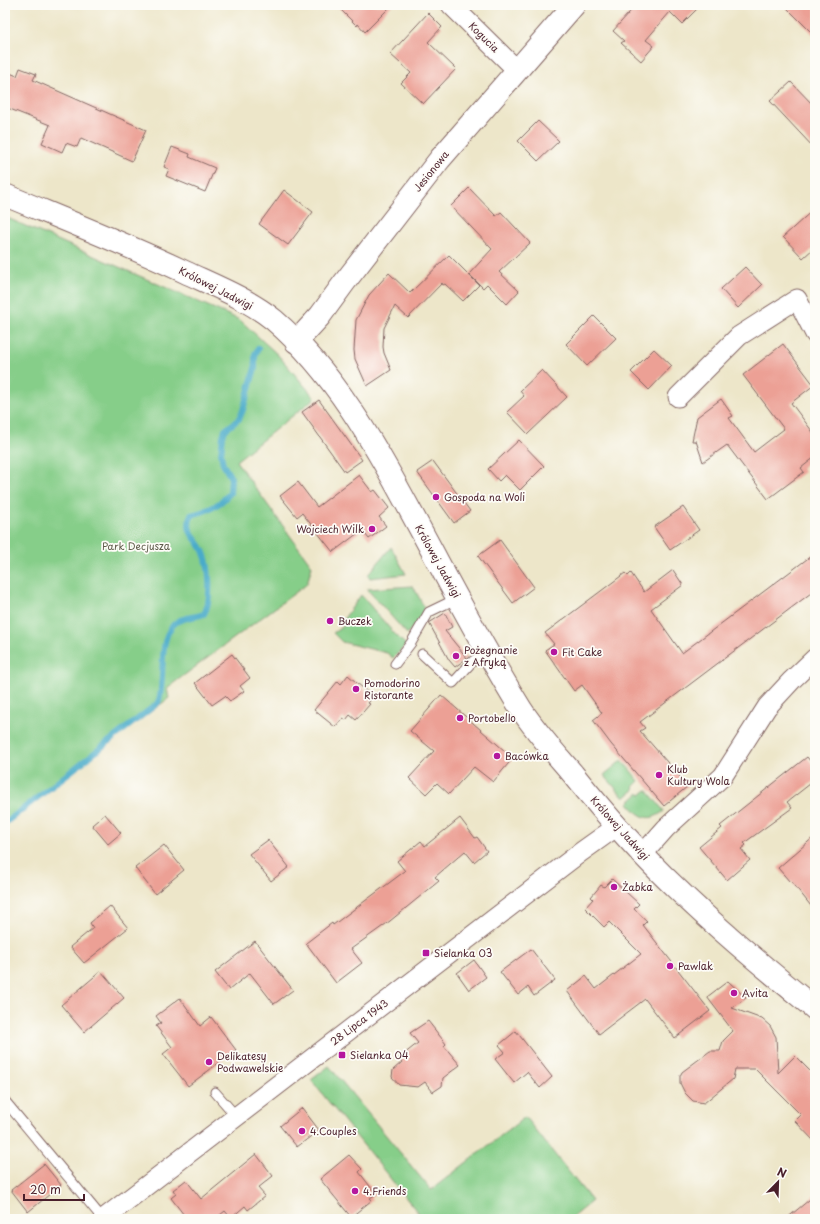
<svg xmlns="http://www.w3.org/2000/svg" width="820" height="1224" font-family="'Playpen Sans',sans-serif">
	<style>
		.green { fill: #86ce89; stroke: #68765a }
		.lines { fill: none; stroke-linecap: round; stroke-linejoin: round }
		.stream { stroke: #4aabc9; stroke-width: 6 }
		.building { fill: #eca095 }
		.lane-casing { stroke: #836562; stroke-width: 11 }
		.street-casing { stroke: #836562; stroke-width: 21 }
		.secondary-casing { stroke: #836562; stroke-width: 24 }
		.lane { stroke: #fff; stroke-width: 9 }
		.street { stroke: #fff; stroke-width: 19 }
		.secondary { stroke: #fff; stroke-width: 22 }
		.poi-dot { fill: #b5179e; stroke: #fdfcf7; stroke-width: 1.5 }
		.labels { text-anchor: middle; stroke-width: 3.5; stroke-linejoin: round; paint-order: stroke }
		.street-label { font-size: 10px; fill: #4a1f2b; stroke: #fdfcf7 }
		.poi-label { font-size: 10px; fill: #4a1f2b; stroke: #fdfcf7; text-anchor: start }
		.park-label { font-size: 10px; fill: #5f5c4c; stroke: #fdfcf7 }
	</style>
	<rect width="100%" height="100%" fill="#fdfcf7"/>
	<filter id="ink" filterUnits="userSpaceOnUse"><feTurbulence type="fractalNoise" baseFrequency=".025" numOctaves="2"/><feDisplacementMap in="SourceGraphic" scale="8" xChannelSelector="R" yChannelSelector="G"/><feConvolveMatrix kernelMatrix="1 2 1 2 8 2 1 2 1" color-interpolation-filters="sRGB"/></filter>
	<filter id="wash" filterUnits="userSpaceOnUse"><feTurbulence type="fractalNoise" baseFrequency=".012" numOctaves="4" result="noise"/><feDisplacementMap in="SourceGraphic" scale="16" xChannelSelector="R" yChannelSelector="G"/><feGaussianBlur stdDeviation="0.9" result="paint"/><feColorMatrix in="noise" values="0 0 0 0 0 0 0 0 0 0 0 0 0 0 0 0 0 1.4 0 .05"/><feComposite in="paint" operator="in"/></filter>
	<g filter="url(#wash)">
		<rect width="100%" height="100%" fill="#ede6c9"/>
		<path class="green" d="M5 217 240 320 278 355 315 398 236 461 312 566 307 584 167 688 169 698 5 822Z
			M391 547 406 574 370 578 368 575Z
			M413 586 424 607 420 619 407 634 367 589Z
			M361 595 392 631 406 645 393 658 387 653 342 642 333 633 345 625 343 620Z
			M622 760 639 781 633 787 635 789 624 798 604 775Z
			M647 790 664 811C648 824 639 816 628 803L639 793 641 795Z
			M329 1066 431 1190 525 1117 592 1201 570 1219H423L311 1080Z"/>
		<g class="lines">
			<path class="stream" d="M5 823 158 703C167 681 155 635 178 621 186 617 196 617 204 614 212 601 210 567 204 553 198 537 184 535 191 515 207 511 219 506 230 493L231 478 223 464 221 454 223 436 225 430 239 419 243 410 255 368V354L258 349"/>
		</g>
		<g id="blocks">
			<path class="building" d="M336 5H392L365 32 358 24 357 26Z
				M636 5H701L682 24 670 12 646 40 654 46 641 61 621 43 624 41 613 31Z
				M784 5H815V36Z
				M428 13 442 27 428 42 456 69 423 104 401 83 411 73 390 54Z
				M20 68 36 74 33 80 146 130 132 161 81 138 77 147 66 143 62 152 42 143 50 125 5 107V71L17 76Z
				M791 82 815 107V149L770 101Z
				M538 121 559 141 538 161 518 141Z
				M172 147 190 154 189 157 215 168 205 192 166 176 169 169 164 167Z
				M469 188 496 216 501 212 530 243 499 272 519 291 507 304 487 284 483 288 469 274 492 249 451 206Z
				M284 190 313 212 288 245 259 224Z
				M815 208V247L803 258 783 237Z
				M449 255 479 285 463 301 445 284 443 285 442 283 408 318 395 306 384 328 383 347 384 353 391 370 367 386 355 359 354 350 356 320 369 295 389 273 410 293Z
				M745 267 762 285 738 308 721 289Z
				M594 316 616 338 587 366 566 344Z
				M783 344 814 385 791 403 815 435V457L801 468 804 472 768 499 727 445 703 462 696 441H692L697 417 721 399 733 416 729 418 754 452 784 429 743 375Z
				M654 349 672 366 649 390 631 372Z
				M542 370 567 397 528 434 507 412 524 396 520 391Z
				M319 400 362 460 345 472 302 412Z
				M519 440 544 466 520 490 505 475 499 481 488 469Z
				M433 461 470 511 454 523 417 472Z
				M359 475 372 492 375 490 389 508 379 517 386 526 369 539 362 530 333 552 302 513 297 517 280 496 298 482 317 507Z
				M683 507 699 530 670 550 654 527Z
				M500 540 534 587 513 603 478 556Z
				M815 553V590L640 722 645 728 640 731 688 786 664 806 611 744 593 720 602 713 582 685 574 691 545 650 554 644 545 633 625 573 628 576 631 573 644 592 673 570 683 585 651 609 682 653Z
				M445 613 452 627 445 631 467 658 455 667 449 660 429 623Z
				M232 654 250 678 240 686 244 691 230 701 225 696 212 705 195 683Z
				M348 675 373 697 368 703 370 704 356 720 350 715 346 720 343 718 335 727 314 710 338 681 341 684Z
				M441 695 513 758 493 782 474 767 449 794 437 783 426 794 409 778 434 751 410 731Z
				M807 757 815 767V780L787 802 792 808 744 843 746 845 741 849 750 860 727 880 699 847 722 828 720 826Z
				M105 814 121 833 108 844 92 825Z
				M460 818 475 838 477 837 487 851 474 862 465 851 435 877 439 881 390 921 351 949 362 963 336 983 306 943 332 923 333 925 405 871 397 861 421 841 425 846Z
				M815 836V911L791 881 790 882 778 868Z
				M268 840 289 867 271 881 249 854Z
				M164 845 184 870 155 894 135 868Z
				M612 879 639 904 634 909 647 921 643 925 710 1011 675 1038 645 999 599 1034 567 991 586 976 596 989 641 954 609 922 604 927 585 908 593 899 591 897 601 885 604 887Z
				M110 906 128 928 84 963 70 947 93 928 90 923Z
				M255 941 293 990 274 1004 250 973 229 990 215 972Z
				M531 949 555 980 534 996 528 987 518 995 500 972Z
				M474 960 486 977 469 990 457 973Z
				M101 971 124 998 84 1032 61 1005Z
				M728 981 746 998 732 1008 762 1019 770 1026 776 1037 778 1073 795 1056 815 1076V1142L795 1121 801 1115 755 1069H735L733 1079 704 1103 693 1101 685 1093 680 1083V1076L682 1072 710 1051H720L723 1041 733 1031 707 997Z
				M180 998 200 1026 211 1017 236 1050 188 1086 163 1054 172 1047 156 1026 161 1023 156 1016Z
				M428 1021 446 1044 444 1046 460 1065 443 1078 442 1086 433 1092 425 1082 418 1087 399 1085 392 1077 393 1070 402 1062 399 1058 418 1043 410 1033Z
				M516 1031 552 1077 540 1088 527 1072 514 1083 495 1059 505 1052 499 1045Z
				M302 1108 319 1130 297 1147 280 1126Z
				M256 1154 273 1176 258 1188 265 1196 248 1210 245 1206 231 1218 225 1211 215 1219H187L171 1198 176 1194 173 1190 186 1180 201 1199Z
				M349 1155 362 1169 359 1172 376 1194 370 1198 372 1200 351 1217 320 1179Z
				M44 1164 61 1185 28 1212 11 1190Z
				M815 1195V1219H786Z"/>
		</g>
	</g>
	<g filter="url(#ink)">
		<use href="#blocks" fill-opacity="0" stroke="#836562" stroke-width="1"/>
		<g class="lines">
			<g class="lane-casing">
				<path id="lane" d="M422 654 453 683 473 661 487 651
					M395 664 411 643 429 612 458 598
					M215 1092 236 1116
					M5 1101 103 1219"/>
			</g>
			<g class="street-casing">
				<path id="street" d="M451 5 517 70
					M678 397 739 336 797 299 815 334
					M642 855 666 828 723 776 767 707 792 680 815 658
					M103 1219 581 852 616 827"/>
			</g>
			<g class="secondary-casing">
				<path id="secondary" d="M5 195C65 220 126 244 185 272 215 286 248 299 274 320 334 372 374 443 411 512 447 578 481 645 521 709 536 732 555 753 573 774 605 814 639 853 676 888 720 931 768 970 815 1009
					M296 342 320 316 344 283 440 159 574 5"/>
			</g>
			<use href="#lane" class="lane"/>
			<use href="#street" class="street"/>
			<use href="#secondary" class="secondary"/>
		</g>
	</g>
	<g class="poi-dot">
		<circle cx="436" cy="497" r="4"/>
		<circle cx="372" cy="529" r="4"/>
		<circle cx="330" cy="621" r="4"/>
		<circle cx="554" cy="652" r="4"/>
		<circle cx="456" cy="656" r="4"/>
		<circle cx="356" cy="689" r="4"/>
		<circle cx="460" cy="718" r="4"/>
		<circle cx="497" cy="756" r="4"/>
		<circle cx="659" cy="775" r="4"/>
		<circle cx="614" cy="887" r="4"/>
		<rect x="422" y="949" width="8" height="8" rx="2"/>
		<circle cx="670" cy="966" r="4"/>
		<circle cx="734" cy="993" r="4"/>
		<rect x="338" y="1051" width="8" height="8" rx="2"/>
		<circle cx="209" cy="1062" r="4"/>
		<circle cx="302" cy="1131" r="4"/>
		<circle cx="355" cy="1191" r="4"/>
	</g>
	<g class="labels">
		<g class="street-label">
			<text transform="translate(484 37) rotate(45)" y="4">Kogucia</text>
			<text transform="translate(431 171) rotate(-51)" y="4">Jesionowa</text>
			<text transform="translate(216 288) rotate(27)" y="4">Królowej Jadwigi</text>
			<text transform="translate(438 561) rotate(61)" y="4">Królowej Jadwigi</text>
			<text transform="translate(620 828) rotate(48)" y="4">Królowej Jadwigi</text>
			<text transform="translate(359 1022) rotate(-37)" y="4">28 Lipca 1943</text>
		</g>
		<g class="poi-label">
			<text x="444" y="501">Gospoda na Woli</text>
			<text x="364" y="533" text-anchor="end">Wojciech Wilk</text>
			<text x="338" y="625">Buczek</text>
			<text x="464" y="654">Pożegnanie<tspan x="464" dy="12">z Afryką</tspan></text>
			<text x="562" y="656">Fit Cake</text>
			<text x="364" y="687">Pomodorino<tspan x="364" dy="12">Ristorante</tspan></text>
			<text x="468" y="722">Portobello</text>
			<text x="505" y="760">Bacówka</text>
			<text x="667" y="773">Klub<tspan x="667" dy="12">Kultury Wola</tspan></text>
			<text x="622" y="891">Żabka</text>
			<text x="434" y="957">Sielanka 03</text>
			<text x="678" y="970">Pawlak</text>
			<text x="742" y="997">Avita</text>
			<text x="350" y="1059">Sielanka 04</text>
			<text x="217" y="1060">Delikatesy<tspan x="217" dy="12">Podwawelskie</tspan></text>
			<text x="310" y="1135">4.Couples</text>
			<text x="363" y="1195">4.Friends</text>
		</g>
		<g class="park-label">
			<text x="136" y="550">Park Decjusza</text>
		</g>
	</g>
	<rect width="820" height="1224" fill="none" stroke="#fdfcf7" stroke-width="20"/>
	<g transform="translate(778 1182) rotate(23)" stroke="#fdfcf7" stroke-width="3" paint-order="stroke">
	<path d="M0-3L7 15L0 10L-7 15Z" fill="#4a1f2b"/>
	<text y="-6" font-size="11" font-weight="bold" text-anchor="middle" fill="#4a1f2b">N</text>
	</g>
	<path d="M24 1194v6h60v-6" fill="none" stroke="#4a1f2b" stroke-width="2"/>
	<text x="30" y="1194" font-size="12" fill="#4a1f2b" stroke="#fdfcf7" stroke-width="3" paint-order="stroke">20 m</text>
</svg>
